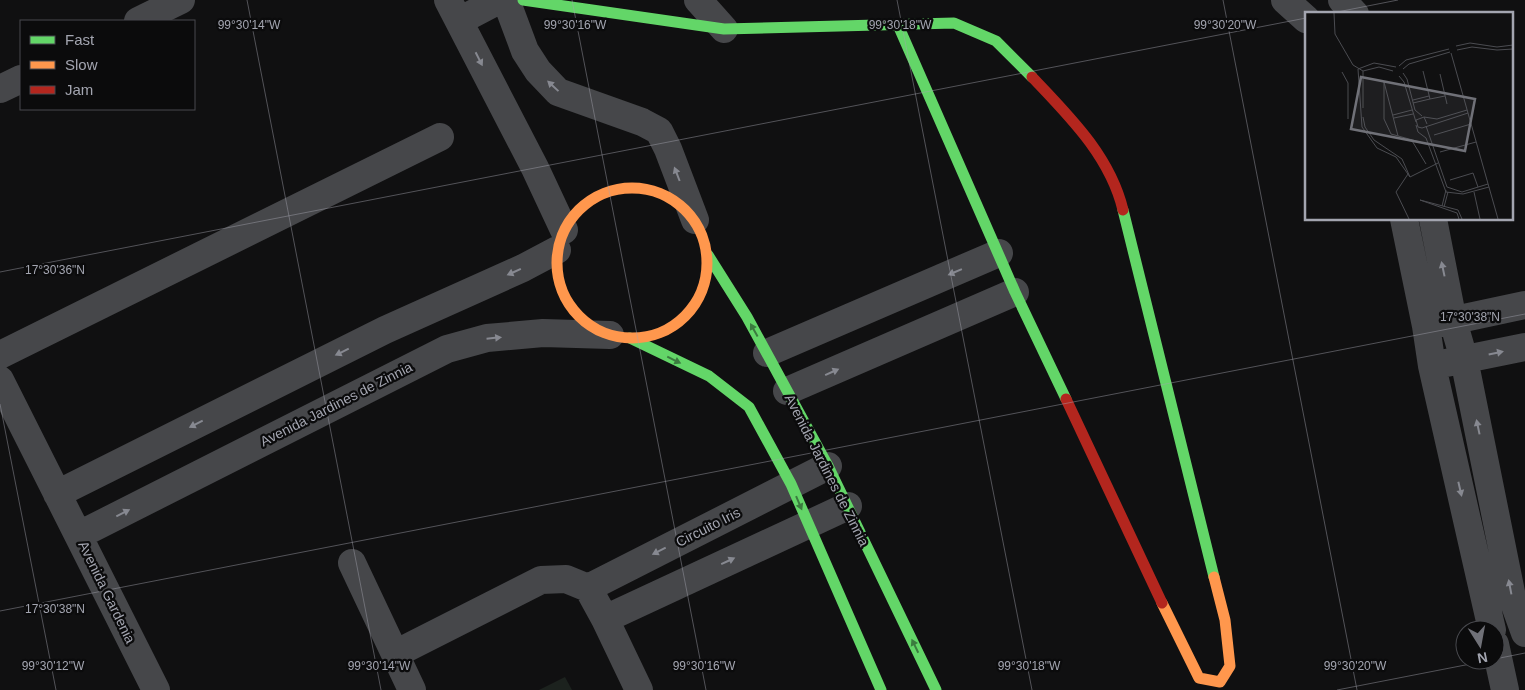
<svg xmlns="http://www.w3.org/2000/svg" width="1525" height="690" font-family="Helvetica,sans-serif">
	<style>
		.green { fill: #1c221e }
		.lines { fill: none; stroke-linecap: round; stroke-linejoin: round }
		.street { stroke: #46474a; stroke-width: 28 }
		.fast { stroke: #63d668; stroke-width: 11 }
		.slow { stroke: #ff974d; stroke-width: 11 }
		.jam { stroke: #b3261e; stroke-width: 11 }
		.oneway { fill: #878991 }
		.oneway2 { fill: #3b7b3f }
		.ticks { fill: none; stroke: #a3a5b0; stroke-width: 1; stroke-opacity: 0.45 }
		.labels { text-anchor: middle; stroke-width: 4.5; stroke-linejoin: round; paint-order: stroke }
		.street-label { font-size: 14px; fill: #a3a5b0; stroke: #0b0b0c }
		.inset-road { fill: none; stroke: #4b4c51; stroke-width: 1 }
		.view { fill: #707178; fill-opacity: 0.15; stroke: #707178; stroke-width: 2.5 }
		.inset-edge { fill: none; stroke: #a3a5b0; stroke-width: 2.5 }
		.ticks-label { font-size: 12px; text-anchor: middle; fill: #a3a5b0; stroke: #0b0b0c; stroke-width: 4.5; stroke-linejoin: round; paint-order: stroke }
	</style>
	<rect width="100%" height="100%" fill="#101011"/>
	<path class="green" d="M565 677 572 690H539Z"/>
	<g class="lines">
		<path class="street" d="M448 0 535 168 564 230
			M506 0 525 51 538 71 558 92 642 122 659 131 668 149 695 220
			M698 0 724 29
			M1285 0 1306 19
			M1342 0 1355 14
			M138 21 181 0
			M459 21 499 0
			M0 89 21 79
			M1404 219 1426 326 1432 366 1492 630
			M1433 219 1453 321 1464 359 1512 597 1525 633
			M1436 324 1525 305
			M767 353 999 253
			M0 355 440 137
			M1446 363 1525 347
			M0 380 156 690
			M787 391 1015 292
			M57 494 385 330 523 268 557 250
			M79 535 447 349 487 338 543 333 610 335
			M352 563 412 690
			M588 588 828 466
			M605 619 848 506
			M1495 644 1505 690
			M395 654 541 580 566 579 588 588 605 619 639 690"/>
		<path class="fast" d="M523 0 724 29 954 23 996 41 1032 77
			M898 25 1015 292 1066 399
			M1123 210 1214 577
			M708 255 747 317 828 466 936 690
			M630 338 709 376 749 407 791 484 881 690"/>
		<path class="slow" d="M557 263a75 75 0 1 1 150 0a75 75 0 1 1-150 0Z
			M1162 603 1199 678 1220 682 1230 666 1225 620 1214 577"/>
		<path class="jam" d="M1032 77C1069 116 1110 156 1123 210
			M1066 399 1162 603"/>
	</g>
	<defs><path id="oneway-solid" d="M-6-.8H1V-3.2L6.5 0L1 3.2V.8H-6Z" transform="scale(1.25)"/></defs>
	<g class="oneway">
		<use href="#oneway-solid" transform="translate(479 59) rotate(63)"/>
		<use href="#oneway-solid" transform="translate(553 86) rotate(-137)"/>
		<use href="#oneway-solid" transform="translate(677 174) rotate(-111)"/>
		<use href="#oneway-solid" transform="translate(1443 269) rotate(-102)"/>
		<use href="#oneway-solid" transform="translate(514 272) rotate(156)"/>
		<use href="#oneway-solid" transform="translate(955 272) rotate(157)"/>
		<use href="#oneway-solid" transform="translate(494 338) rotate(-6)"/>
		<use href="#oneway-solid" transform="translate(342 352) rotate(154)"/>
		<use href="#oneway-solid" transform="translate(1496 353) rotate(-12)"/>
		<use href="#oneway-solid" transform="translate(832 372) rotate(-24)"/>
		<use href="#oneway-solid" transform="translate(196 424) rotate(153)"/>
		<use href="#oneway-solid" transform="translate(1478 427) rotate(-102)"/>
		<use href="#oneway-solid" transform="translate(1460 489) rotate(77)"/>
		<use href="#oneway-solid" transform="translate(123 513) rotate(-27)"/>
		<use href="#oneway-solid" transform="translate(659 551) rotate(153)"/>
		<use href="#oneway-solid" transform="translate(728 561) rotate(-25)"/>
		<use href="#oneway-solid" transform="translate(1510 587) rotate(-101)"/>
	</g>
	<g class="oneway2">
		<use href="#oneway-solid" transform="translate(754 330) rotate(-119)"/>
		<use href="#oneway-solid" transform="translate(674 360) rotate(26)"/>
		<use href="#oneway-solid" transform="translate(799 503) rotate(67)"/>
		<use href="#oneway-solid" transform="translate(915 646) rotate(-116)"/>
	</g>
	<path class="ticks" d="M247 0 381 690M572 0 706 690M897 0 1032 690M1223 0 1357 690M1327 14 1398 0M0 272 1306 18M0 404 56 690M0 611 1525 314M1495 659 1525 653M1337 690 1491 660"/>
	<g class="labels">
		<g class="street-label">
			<text transform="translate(336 404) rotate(-27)" y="5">Avenida Jardines de Zinnia</text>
			<text transform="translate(827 470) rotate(63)" y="5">Avenida Jardines de Zinnia</text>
			<text transform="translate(708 527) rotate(-27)" y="5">Circuito Iris</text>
			<text transform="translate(107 592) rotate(64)" y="5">Avenida Gardenia</text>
		</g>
	</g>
	<g transform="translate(1305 12)">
		<rect width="208" height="208" fill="#101011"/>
		<path class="inset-road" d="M29 1 30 22 48 53 58 59M151 34 165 31 192 35 208 33M152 38 167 35 192 38 208 37M146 41 193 207M94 54 101 48 144 37M91 55 69 51 53 57 57 115 72 136 91 145 105 165 133 151M98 57 104 52 145 40M58 59 74 55 88 59M118 59 125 87 140 84M37 60 43 71V107M98 61 102 67 110 98 117 104M135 62 142 92M94 64 99 70 111 110M79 70V107L86 122 122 132M79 70 93 124M108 88 124 84M108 91 125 87M58 96V59M88 103 107 98M58 105 60 115 69 128 97 147 105 165M119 105 132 107 162 98M89 106 108 102M122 112 119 105 111 108 113 115 117 116 163 101M111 113 113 120 121 126 141 180 158 182 184 175M121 114 142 175 157 180 183 172M129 123 166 112M106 127 121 152M135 140 171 130M103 162 91 180 104 207M145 168 168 161 173 175M169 180 175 207M115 188 153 198 157 207M115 188 152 201 154 207M137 194 141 178M139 195 143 180"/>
		<path class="view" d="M56 65 170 87 160 139 46 117Z"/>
		<rect width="208" height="208" class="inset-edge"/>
	</g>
	<g class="ticks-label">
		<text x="249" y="29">99°30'14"W</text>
		<text x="575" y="29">99°30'16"W</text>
		<text x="900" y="29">99°30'18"W</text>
		<text x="1225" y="29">99°30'20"W</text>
		<text x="55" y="274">17°30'36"N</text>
		<text x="1470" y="321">17°30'38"N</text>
		<text x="55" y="613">17°30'38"N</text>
		<text x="53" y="670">99°30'12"W</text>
		<text x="379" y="670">99°30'14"W</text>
		<text x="704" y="670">99°30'16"W</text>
		<text x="1029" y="670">99°30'18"W</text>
		<text x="1355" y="670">99°30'20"W</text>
	</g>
	<rect x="20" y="20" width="175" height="90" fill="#0b0b0c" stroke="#48494e"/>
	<rect x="30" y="36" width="25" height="8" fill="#63d668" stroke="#48494e"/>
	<text x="65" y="45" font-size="15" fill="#a3a5b0">Fast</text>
	<rect x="30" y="61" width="25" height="8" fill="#ff974d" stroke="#48494e"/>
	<text x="65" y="70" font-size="15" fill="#a3a5b0">Slow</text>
	<rect x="30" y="86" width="25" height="8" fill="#b3261e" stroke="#48494e"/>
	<text x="65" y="95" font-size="15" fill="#a3a5b0">Jam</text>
	<g transform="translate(1480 645) rotate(169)"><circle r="24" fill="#0b0b0c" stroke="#48494e"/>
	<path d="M0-4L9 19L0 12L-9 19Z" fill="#707178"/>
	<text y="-8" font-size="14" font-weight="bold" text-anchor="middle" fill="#a3a5b0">N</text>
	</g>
</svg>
